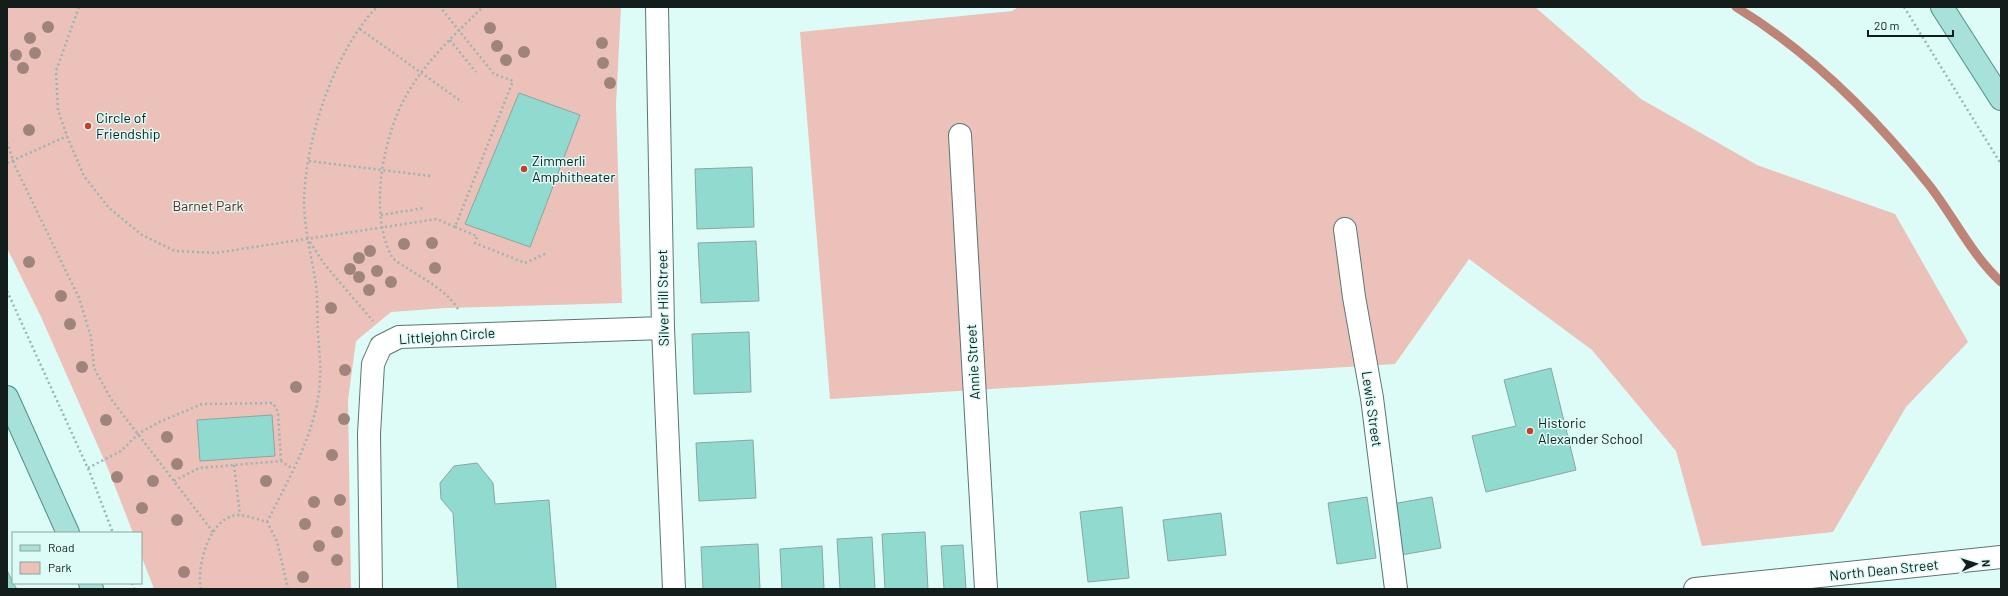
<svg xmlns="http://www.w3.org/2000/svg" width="2008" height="596" font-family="Barlow,sans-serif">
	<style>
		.green { fill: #ebc1b9 }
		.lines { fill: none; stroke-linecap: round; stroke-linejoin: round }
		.stream { stroke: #be8478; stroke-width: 9 }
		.building { fill: #91dad0; stroke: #89a6a2 }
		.minor-casing { stroke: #5a7672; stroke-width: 24 }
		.major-casing { stroke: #4c8f87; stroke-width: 24 }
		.path { stroke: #9bb4b0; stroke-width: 2.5; stroke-dasharray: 2 3; stroke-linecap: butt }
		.minor { stroke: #fff; stroke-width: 22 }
		.major { stroke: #a7e1da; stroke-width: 22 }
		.tree { fill: #9e857c }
		.poi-dot { fill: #ca3e29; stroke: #ddfcf7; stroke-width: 1.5 }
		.labels { text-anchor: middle; stroke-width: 3; stroke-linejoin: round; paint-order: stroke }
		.poi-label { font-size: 14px; fill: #121d1c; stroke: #ddfcf7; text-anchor: start }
		.park-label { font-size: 14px; fill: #6a2318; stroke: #ddfcf7 }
		.street-label { font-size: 14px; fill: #121d1c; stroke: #ddfcf7 }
	</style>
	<rect width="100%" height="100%" fill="#ddfcf7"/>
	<path class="green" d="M7 7H621L616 105 622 303 446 308 391 312 356 341 348 400 351 589H154L141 555V533H133L109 471 42 319 7 248Z
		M1019 7H1535L1641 99 1757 165 1895 214 1968 342 1906 407 1833 532 1702 546 1676 451 1592 350 1469 259 1395 364 830 399 800 32 1012 11Z"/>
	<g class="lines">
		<path class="stream" d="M1736 7C1811 53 1874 116 1929 185 1954 217 1971 254 2001 282"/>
	</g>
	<path class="building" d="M519 93 580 115 530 247 465 224Z
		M752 167 754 227 697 229 695 169Z
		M756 241 759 301 701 303 698 243Z
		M749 332 751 392 694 394 692 334Z
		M1551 368 1576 470 1486 492 1472 436 1516 426 1504 380Z
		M272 415 275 456 200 461 197 420Z
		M753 440 756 498 699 501 696 443Z
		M477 463 493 483 495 504 549 500 556 589H458L453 513 441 499 440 483 454 466Z
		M1367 497 1376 558 1337 564 1328 503Z
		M1432 497 1441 548 1401 555 1392 504Z
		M1122 507 1129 578 1088 582 1080 512Z
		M1221 513 1226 555 1168 561 1163 520Z
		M925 532 928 589H885L882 534Z
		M872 537 875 589H840L837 539Z
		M758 544 760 589H703L701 547Z
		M963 545 966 589H944L941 546Z
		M822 546 824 589H782L780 549Z
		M7 570 13 583 17 589H7Z"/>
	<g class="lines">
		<g class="minor-casing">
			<path id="minor" d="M657 7 663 328 674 589
				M960 135 986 589
				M1345 229 1354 297 1372 398 1396 589
				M371 589 369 434 373 364 381 346 399 337 663 328
				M1695 589 2001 557"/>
		</g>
		<g class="major-casing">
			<path id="major" d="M1942 7 2001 99
				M7 397 68 533
				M90 583 92 589"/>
		</g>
		<path class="path" d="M79 7 56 71 58 110 67 136 84 176 109 208 142 235 175 251 215 253 437 219 455 227 513 81 494 74 440 7
			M1904 7 2001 164
			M360 29 462 102
			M450 40 476 72
			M7 142 15 166 79 298 91 337 94 368 111 399 213 532
			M309 161 431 176
			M7 163 67 136
			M381 215 424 208
			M455 227 477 236 475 243 525 263 547 253
			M310 242 325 265 373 321
			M7 291 90 473 113 533
			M458 309C447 291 424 279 407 268 402 265 395 261 392 257 368 212 383 136 407 94 426 61 456 33 483 7
			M234 465 240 515
			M88 468 121 451 138 434 157 423 202 404 273 403 278 412 281 461
			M174 481 199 468 281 461 293 469
			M267 522C289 478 318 430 320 379 321 364 319 349 318 334 317 318 318 301 316 285 312 258 304 229 304 201 305 142 334 50 377 7
			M132 583 134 589
			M201 589C196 566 210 514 240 515 249 516 259 520 267 522L277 541 288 589"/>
		<use href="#minor" class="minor"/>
		<use href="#major" class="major"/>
	</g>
	<g class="tree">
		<circle cx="48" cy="27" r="6"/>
		<circle cx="490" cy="28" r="6"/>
		<circle cx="30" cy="38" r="6"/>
		<circle cx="602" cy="43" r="6"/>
		<circle cx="497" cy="46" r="6"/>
		<circle cx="524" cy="52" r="6"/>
		<circle cx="35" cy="53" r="6"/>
		<circle cx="16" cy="55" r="6"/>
		<circle cx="506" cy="60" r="6"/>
		<circle cx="603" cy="63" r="6"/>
		<circle cx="23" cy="68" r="6"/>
		<circle cx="610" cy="83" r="6"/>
		<circle cx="29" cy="130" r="6"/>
		<circle cx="432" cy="243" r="6"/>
		<circle cx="404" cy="244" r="6"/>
		<circle cx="370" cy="251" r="6"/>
		<circle cx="359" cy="258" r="6"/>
		<circle cx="29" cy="262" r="6"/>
		<circle cx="435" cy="268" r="6"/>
		<circle cx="350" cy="269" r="6"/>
		<circle cx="377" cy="271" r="6"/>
		<circle cx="359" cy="277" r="6"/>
		<circle cx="391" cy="282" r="6"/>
		<circle cx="369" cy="290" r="6"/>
		<circle cx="61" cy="296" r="6"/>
		<circle cx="331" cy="308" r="6"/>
		<circle cx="70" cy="324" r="6"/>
		<circle cx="82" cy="367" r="6"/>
		<circle cx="345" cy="370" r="6"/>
		<circle cx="296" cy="387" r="6"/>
		<circle cx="344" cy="419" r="6"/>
		<circle cx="106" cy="420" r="6"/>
		<circle cx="167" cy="437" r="6"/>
		<circle cx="332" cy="455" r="6"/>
		<circle cx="177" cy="464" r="6"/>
		<circle cx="117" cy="477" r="6"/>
		<circle cx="153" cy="481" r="6"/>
		<circle cx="266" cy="481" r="6"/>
		<circle cx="340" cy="500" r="6"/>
		<circle cx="314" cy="502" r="6"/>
		<circle cx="142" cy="508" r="6"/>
		<circle cx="177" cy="520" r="6"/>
		<circle cx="305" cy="524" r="6"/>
		<circle cx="337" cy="532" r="6"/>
		<circle cx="319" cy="546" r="6"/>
		<circle cx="337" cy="560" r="6"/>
		<circle cx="184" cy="572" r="6"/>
		<circle cx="303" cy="577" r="6"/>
	</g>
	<g class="poi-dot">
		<circle cx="88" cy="126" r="4"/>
		<circle cx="524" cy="169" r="4"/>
		<circle cx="1530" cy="431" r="4"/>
	</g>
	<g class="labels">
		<g class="poi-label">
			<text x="96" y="123">Circle of<tspan x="96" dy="16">Friendship</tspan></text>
			<text x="532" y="166">Zimmerli<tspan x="532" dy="16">Amphitheater</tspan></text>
			<text x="1538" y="428">Historic<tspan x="1538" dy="16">Alexander School</tspan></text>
		</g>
		<g class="park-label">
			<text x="208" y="211">Barnet Park</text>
		</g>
		<g class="street-label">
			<text transform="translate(663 298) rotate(-91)" y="5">Silver Hill Street</text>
			<text transform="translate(447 336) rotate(-4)" y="5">Littlejohn Circle</text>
			<text transform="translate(973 362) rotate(-93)" y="5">Annie Street</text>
			<text transform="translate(1372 409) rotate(82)" y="5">Lewis Street</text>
			<text transform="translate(1884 570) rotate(-6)" y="5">North Dean Street</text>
		</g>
	</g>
	<rect width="2008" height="596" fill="none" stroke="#121d1c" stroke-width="16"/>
	<rect x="12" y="532" width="130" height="52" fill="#ddfcf7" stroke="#8ca39f"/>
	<rect x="20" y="545" width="20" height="6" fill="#a7e1da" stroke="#8ca39f"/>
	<text x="48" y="552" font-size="12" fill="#121d1c">Road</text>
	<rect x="20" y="562" width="20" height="12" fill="#ebc1b9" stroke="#8ca39f"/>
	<text x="48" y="572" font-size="12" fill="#121d1c">Park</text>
	<g transform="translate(1976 564) rotate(86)" stroke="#ddfcf7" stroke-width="3" paint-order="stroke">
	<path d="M0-3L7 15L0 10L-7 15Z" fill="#121d1c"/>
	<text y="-6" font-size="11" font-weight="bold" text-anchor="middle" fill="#121d1c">N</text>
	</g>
	<path d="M1868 30v6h85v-6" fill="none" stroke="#121d1c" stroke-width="2"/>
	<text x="1874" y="30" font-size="12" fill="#121d1c" stroke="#ddfcf7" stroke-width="3" paint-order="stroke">20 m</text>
</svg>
